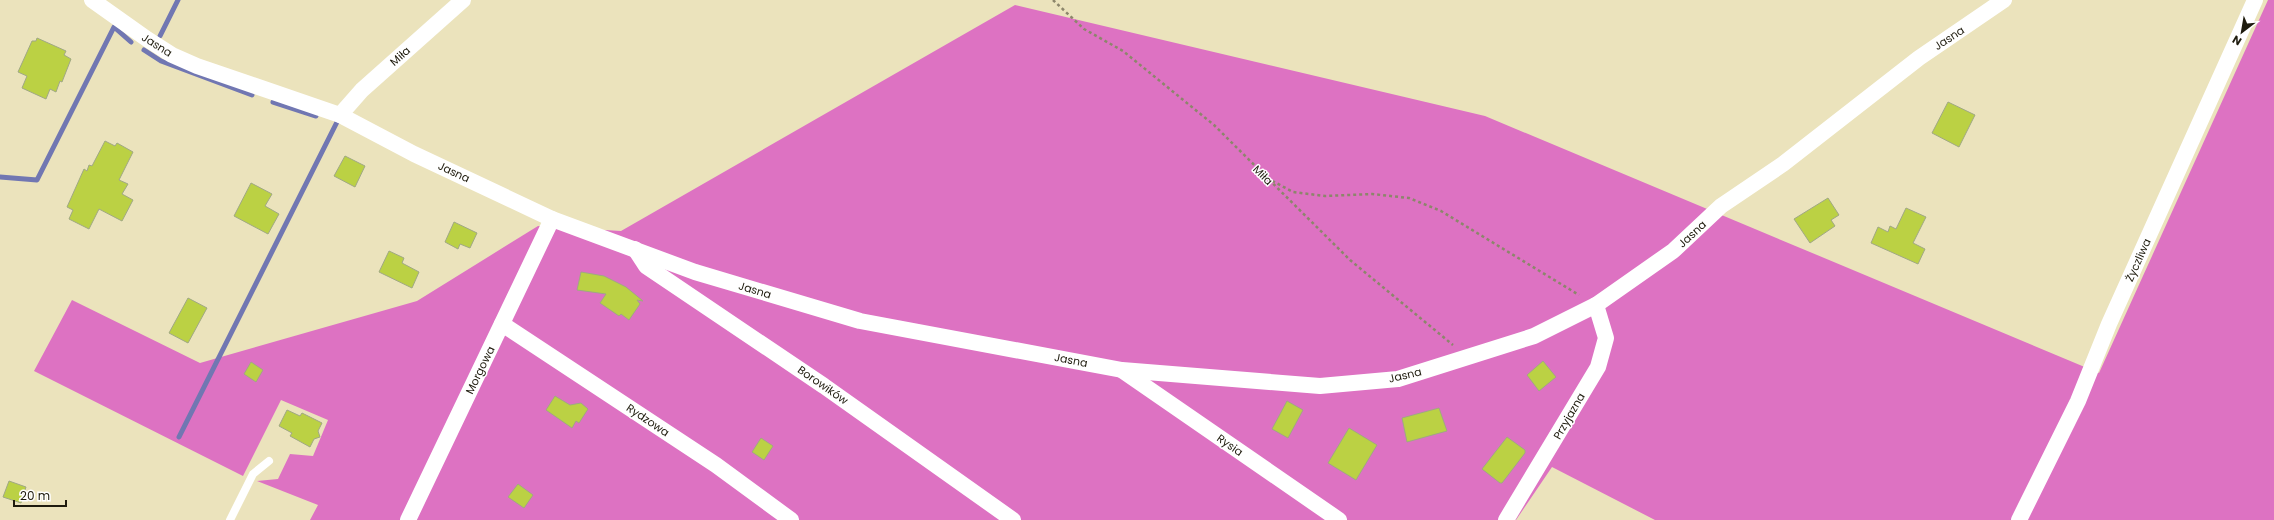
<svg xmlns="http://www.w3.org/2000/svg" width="2274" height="520" font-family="Poppins,sans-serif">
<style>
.forest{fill:#dd72c2}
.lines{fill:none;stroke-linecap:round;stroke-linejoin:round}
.stream{stroke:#7177b2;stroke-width:5}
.building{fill:#bbd144;stroke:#a0a884}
.path{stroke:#8c866b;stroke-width:2.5;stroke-dasharray:3 3;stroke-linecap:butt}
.lane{stroke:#fff;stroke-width:8}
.street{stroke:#fff;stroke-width:16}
.labels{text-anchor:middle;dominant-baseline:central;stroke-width:3;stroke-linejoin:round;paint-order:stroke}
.street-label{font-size:11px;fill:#1e1b0d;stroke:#fff}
</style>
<rect width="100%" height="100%" fill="#ebe3bc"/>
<polygon class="forest" points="2268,0 2274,0 2274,520 1655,520 1552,467 1516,520 310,520 318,505 257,481 278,479 290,454 313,456 328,420 281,400 243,476 34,371 72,300 200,363 417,301 538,226 621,231 1015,5 1485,116 2099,373"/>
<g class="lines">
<g class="stream">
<polyline points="160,36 178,0"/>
<polyline points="144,50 161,61 252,95"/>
<polyline points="273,102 316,116"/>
<polyline points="0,177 37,180 114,27 131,42"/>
<polyline points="179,437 337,122"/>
</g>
</g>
<g class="building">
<polygon points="37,38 66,51 64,55 71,59 62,82 60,81 56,92 50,89 46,99 22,88 27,76 18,72 32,41 36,41"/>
<polygon points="1948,102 1975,115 1959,147 1932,133"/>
<polygon points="105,141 115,146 117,143 133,152 119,180 128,184 122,194 133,200 122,221 99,209 89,229 69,219 73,210 67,207 84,169 87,171 89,165 92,166"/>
<polygon points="345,156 365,166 355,187 334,176"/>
<polygon points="251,183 272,194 265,206 279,214 268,234 234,216"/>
<polygon points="1828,198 1839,215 1831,220 1835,226 1810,243 1794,219"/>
<polygon points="1906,208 1926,217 1913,243 1925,249 1918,264 1871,243 1878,227 1888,232 1890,226 1896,229"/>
<polygon points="454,222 477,233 470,248 460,244 458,249 445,242"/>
<polygon points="389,251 404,258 402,263 419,272 412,288 379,272"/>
<polygon points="581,272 604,276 626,287 643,301 637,300 640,304 629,320 621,314 619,316 600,303 606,294 577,290"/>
<polygon points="188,298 207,308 188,343 169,333"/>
<polygon points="1543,361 1556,377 1539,391 1527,375"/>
<polygon points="251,362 263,370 256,382 244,374"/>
<polygon points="555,396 570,405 581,403 588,409 579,423 576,421 572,428 546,410"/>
<polygon points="1287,401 1303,410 1288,438 1272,429"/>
<polygon points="1439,408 1447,431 1407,442 1402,418"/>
<polygon points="287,410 300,416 302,413 322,423 318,431 320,437 314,439 310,447 290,436 292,433 279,426"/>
<polygon points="1349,428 1377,445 1356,480 1328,463"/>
<polygon points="1507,437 1525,450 1525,453 1502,483 1500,483 1482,469"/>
<polygon points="761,438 773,446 764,460 752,452"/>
<polygon points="9,481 26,487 21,503 3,497"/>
<polygon points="518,484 533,495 524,508 508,497"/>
</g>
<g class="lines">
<g class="path">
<polyline points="1053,0 1084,29 1123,51 1214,125 1350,260 1453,345"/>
<polyline points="1267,178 1293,192 1325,196 1372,194 1409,198 1441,211 1579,295"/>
</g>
<polyline class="lane" points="230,520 253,474 269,461"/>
<g class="street">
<polyline points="92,0 147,39 172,55 197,66 340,115 414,154 552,219 695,272 860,321 1122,370 1320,386 1398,379 1534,336 1596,305 1673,251 1721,206 1783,164 1919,58 2004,0"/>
<polyline points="340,115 362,90 463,0"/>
<polyline points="635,249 646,266 824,386 1013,520"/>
<polyline points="502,324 716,465 791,520"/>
<polyline points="1123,371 1339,520"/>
<polyline points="408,520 552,219"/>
<polyline points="1506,520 1598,367 1606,338 1596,305"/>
<polyline points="2019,520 2078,401 2109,324 2255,0"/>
</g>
</g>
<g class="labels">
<g class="street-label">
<text transform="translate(1949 38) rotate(-33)">Jasna</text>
<text transform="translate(157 45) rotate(32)">Jasna</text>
<text transform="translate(400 56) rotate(-42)">Miła</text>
<text transform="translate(454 172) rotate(25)">Jasna</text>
<text transform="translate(1263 175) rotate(45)">Miła</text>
<text transform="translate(1692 234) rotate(-43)">Jasna</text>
<text transform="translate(2138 260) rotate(-66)">Życzliwa</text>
<text transform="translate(755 290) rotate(17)">Jasna</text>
<text transform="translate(1071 360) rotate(11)">Jasna</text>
<text transform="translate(480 370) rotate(-64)">Morgowa</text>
<text transform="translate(1405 375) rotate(-13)">Jasna</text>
<text transform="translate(823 385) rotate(35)">Borowików</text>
<text transform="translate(1569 416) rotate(-60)">Przyjazna</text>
<text transform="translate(648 420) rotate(34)">Rydzowa</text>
<text transform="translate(1230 445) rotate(35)">Rysia</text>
</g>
</g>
<g transform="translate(2242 32) rotate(211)" stroke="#ffffff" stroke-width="3" paint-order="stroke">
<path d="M0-3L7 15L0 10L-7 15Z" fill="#1e1b0d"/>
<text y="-6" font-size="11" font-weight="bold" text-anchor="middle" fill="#1e1b0d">N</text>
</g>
<path d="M14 500v6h52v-6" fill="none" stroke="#1e1b0d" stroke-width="2"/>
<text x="20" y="500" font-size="12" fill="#1e1b0d" stroke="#ffffff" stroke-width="3" paint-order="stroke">20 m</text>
</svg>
